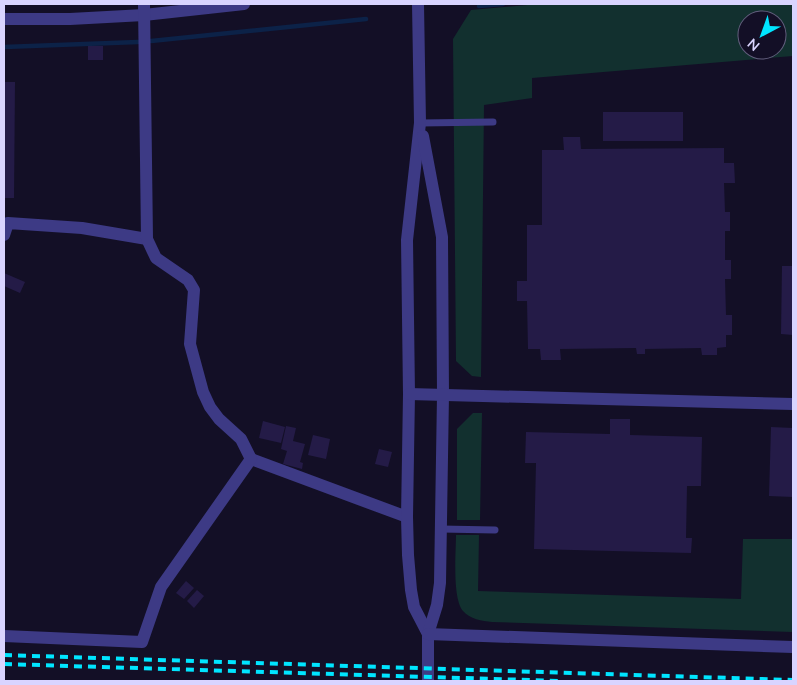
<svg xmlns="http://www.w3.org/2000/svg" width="797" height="685" font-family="Mulish,sans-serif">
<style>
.green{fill:#12302f;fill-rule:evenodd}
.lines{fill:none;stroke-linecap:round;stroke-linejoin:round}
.stream{stroke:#0c2248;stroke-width:4.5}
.building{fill:#241b47}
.service{stroke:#3d3a85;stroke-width:7}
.minor{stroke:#3d3a85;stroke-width:12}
.tertiary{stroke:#3d3a85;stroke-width:12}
.rail{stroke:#00e5ff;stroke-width:4;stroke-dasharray:8 6;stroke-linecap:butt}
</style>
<rect width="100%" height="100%" fill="#130f26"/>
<g class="green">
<path d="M539 4H793V56L532 78V98L484 105 481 377 472 376 456 361 453 39 471 10ZM747 20H777V50H747Z"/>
<polygon points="473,413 482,413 480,520 457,520 457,429"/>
<path d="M456 535H479L478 591 741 599 743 539H793V632L492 622C482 621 470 619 463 611 452 598 456 552 456 535Z"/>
</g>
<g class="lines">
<g class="stream">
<polyline points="479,6 503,4"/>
<polyline points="151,41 366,19"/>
<polyline points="4,47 138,42"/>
</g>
</g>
<g class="building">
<rect x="88" y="46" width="15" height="14"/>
<polygon points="4,82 15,82 14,198 4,198"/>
<rect x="603" y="112" width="80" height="29"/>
<polygon points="563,137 580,137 581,149 724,148 724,163 734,163 735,183 724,183 725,212 730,212 730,231 725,231 725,260 731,260 731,279 725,279 726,315 732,315 732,335 726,335 726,347 717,348 717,355 702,355 701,348 645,349 645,354 637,354 636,348 560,349 561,360 541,360 540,349 528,349 527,301 517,301 517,281 527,281 527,225 542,225 542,150 564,150"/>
<polygon points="782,266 793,266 793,335 781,334"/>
<polygon points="4,273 25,282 20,293 4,286"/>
<polygon points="610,419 630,419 630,435 702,437 701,486 687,486 686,538 692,538 691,553 534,549 536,463 525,463 526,432 610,434"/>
<polygon points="263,421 285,427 281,443 259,438"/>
<polygon points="286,426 296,428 293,441 305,444 300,462 303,463 302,469 283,464 287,451 281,449"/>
<polygon points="771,427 793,428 793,497 769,496"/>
<polygon points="313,435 330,439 326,459 308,455"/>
<polygon points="379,449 392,452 388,467 375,464"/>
<polygon points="186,581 194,588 184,599 176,593"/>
<polygon points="197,590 204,596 194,608 187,601"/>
</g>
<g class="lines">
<g class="service">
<polyline points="420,123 493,122"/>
<polyline points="441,529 495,530"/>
</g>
<g class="minor">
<polyline points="4,19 70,19 144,15 244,4"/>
<polyline points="4,235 8,223 82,228 147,239"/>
<polyline points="251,459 407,517"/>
<polyline points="4,636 142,642 161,587 251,459 241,439 219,419 210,407 203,392 190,344 194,290 188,280 156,258 147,239 144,4"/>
<polyline points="428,681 428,634"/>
</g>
<g class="tertiary">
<polyline points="418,4 420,123 407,240 409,394 407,517 408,555 411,590 414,607 428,634"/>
<polyline points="423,136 442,237 443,395 440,583 437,605 428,634"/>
<polyline points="409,394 793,404"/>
<polyline points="428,634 793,647"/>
</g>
<g class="rail">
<polyline points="4,655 793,680"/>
<polyline points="4,664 561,681"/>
</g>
</g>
<rect width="797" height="685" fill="none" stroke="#d9d4ff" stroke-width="10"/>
<g transform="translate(762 35) rotate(221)"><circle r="24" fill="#130f26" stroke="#625e7d"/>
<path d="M0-4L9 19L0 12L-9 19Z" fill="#00e5ff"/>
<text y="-8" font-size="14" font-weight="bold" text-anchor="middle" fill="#d9d4ff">N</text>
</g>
</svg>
